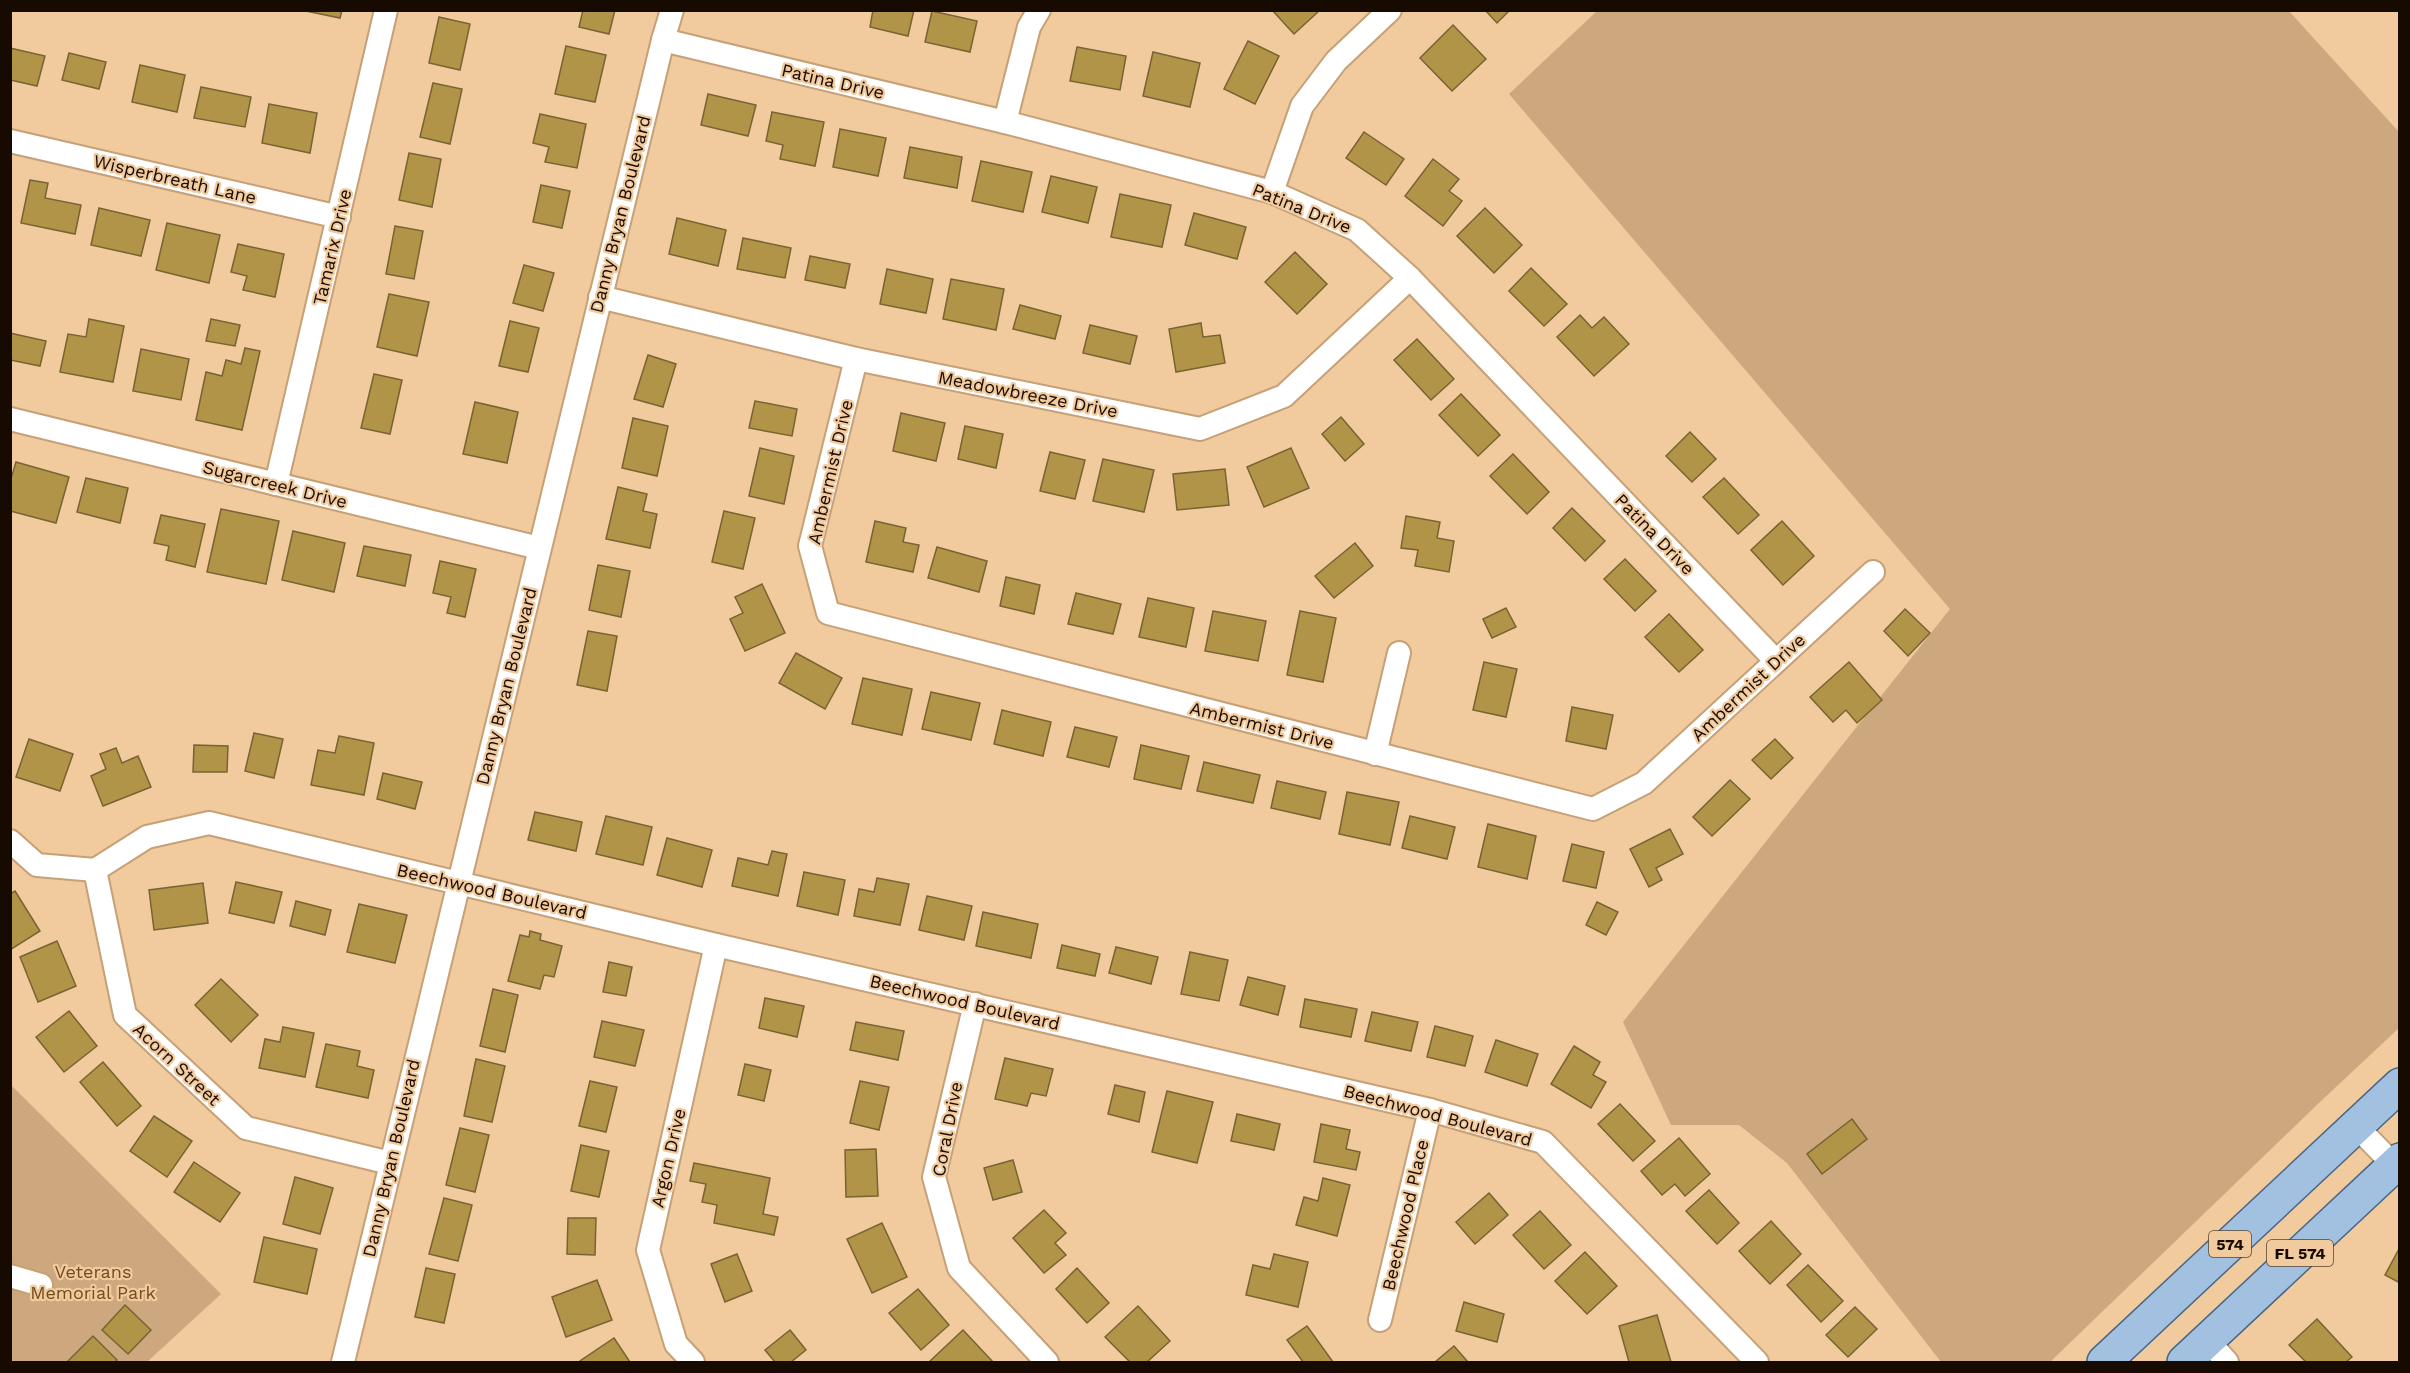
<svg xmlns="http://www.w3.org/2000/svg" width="2410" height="1373" font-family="'Work Sans',sans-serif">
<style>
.green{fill:#cda77d}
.building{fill:#b19447;stroke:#776432;stroke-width:1.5}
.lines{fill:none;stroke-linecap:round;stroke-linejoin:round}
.street-casing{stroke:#c6a076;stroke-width:26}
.primary-casing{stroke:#496685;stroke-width:36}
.street{stroke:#fff;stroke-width:22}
.primary{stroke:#a2c1e0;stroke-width:33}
.labels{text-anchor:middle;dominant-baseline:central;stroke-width:4.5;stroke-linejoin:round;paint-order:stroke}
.shield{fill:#f1ca9e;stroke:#58442f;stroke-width:1.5}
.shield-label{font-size:16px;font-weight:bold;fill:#170a00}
.street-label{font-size:18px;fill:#170a00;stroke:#f1ca9e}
.park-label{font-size:18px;fill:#714c1e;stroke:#f1ca9e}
</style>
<rect width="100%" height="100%" fill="#f1ca9e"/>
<g class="green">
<polygon points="2288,10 2399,132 2399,1028 2321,1101 2050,1362 1941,1362 1787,1163 1739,1125 1671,1125 1623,1022 1950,609 1509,94 1597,11"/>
<polygon points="10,1084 221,1294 147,1362 11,1362"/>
</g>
<g class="building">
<polygon points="301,10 342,10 340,18"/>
<polygon points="583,10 615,10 609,34 579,27"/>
<polygon points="873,10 914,10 908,36 870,27"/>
<polygon points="1272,10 1320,10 1294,34"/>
<polygon points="1485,10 1510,10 1497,23"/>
<polygon points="932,11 977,21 970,52 925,42"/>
<polygon points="439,17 470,24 460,70 429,63"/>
<polygon points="1453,25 1486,59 1452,91 1420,58"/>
<polygon points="1248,41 1279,56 1255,104 1224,89"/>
<polygon points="566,46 606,55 595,102 555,94"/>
<polygon points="1077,47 1126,56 1120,90 1070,81"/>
<polygon points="10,48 45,56 37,86 10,80"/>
<polygon points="1153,52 1200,63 1190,107 1143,96"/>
<polygon points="69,53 106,62 99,89 62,80"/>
<polygon points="140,65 185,75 177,112 132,102"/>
<polygon points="433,83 462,89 450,144 420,137"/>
<polygon points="201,87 251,97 245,127 194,118"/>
<polygon points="708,94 756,105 748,136 701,125"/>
<polygon points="269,104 317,113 310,153 262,143"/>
<polygon points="772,112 824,122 815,166 780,159 783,145 766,141"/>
<polygon points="540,114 586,124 577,168 545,162 549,147 533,143"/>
<polygon points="840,129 886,138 878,176 833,167"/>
<polygon points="1364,132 1404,159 1386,185 1346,158"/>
<polygon points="910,147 962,157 957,188 904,178"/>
<polygon points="409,153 441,159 432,207 399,200"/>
<polygon points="1433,159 1459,179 1449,191 1462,201 1443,226 1405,196"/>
<polygon points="981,161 1032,172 1023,212 972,201"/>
<polygon points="1051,176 1097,187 1088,223 1042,212"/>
<polygon points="30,180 48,183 45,198 81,205 75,234 21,223"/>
<polygon points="541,185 570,191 562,228 533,222"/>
<polygon points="1120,194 1171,205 1162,247 1111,237"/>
<polygon points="99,208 150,220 141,256 91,245"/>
<polygon points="1485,208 1522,245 1494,273 1457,236"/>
<polygon points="1194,213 1246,227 1237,259 1185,245"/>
<polygon points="677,218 726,230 718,266 669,254"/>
<polygon points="167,223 220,235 209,283 156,270"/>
<polygon points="395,226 423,231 414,279 386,274"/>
<polygon points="743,238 791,248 785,278 737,269"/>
<polygon points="238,244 284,254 275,297 243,290 247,276 231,272"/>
<polygon points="1295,252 1327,284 1297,314 1265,282"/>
<polygon points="810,256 850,264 845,288 805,280"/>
<polygon points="524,265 554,273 543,311 513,303"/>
<polygon points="1531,268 1567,304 1544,326 1509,291"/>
<polygon points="887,269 933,279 926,313 880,304"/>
<polygon points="951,279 1004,289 996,330 943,319"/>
<polygon points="389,294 429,302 417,356 377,347"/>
<polygon points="1020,305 1061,316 1055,339 1013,329"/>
<polygon points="1580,315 1592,328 1604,317 1629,344 1594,376 1557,337"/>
<polygon points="89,319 124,326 113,382 60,372 68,334 86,337"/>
<polygon points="211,319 240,325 235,346 206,341"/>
<polygon points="510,321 539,328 528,372 499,366"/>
<polygon points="1201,323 1203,337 1220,335 1225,363 1176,372 1169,329"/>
<polygon points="1090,325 1137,336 1130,364 1083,353"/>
<polygon points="10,333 46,341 40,366 10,360"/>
<polygon points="1417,339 1454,379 1431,400 1394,360"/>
<polygon points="245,348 260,351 242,430 196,420 206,372 222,376 226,360 241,364"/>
<polygon points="141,349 189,359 181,400 133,391"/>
<polygon points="648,355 676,364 663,407 634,399"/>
<polygon points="374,374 402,380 390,434 361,428"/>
<polygon points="1461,394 1500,435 1478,456 1439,415"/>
<polygon points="755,401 797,409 792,436 749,428"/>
<polygon points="475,402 518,412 507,463 463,454"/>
<polygon points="901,413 945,423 936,461 893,451"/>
<polygon points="1341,417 1364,444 1345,461 1322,434"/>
<polygon points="633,418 668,426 657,476 622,468"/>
<polygon points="965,426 1003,434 996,468 958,459"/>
<polygon points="1690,432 1716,459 1692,482 1666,456"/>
<polygon points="760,448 794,456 784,504 749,496"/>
<polygon points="1291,448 1309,488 1264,507 1247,467"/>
<polygon points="1050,452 1085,460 1075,499 1040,491"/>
<polygon points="1513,454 1549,492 1527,514 1490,476"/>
<polygon points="1103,459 1154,470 1144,512 1093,501"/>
<polygon points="16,462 69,477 56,523 10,511 10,482"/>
<polygon points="1225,469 1229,505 1177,510 1173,474"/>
<polygon points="86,478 128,488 120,523 77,512"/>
<polygon points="1724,478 1759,515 1738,534 1703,497"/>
<polygon points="618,487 647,494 643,511 657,514 650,548 606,539"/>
<polygon points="1572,508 1605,541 1585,561 1553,528"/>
<polygon points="221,509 279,521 266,584 207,572"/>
<polygon points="724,511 755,518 743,569 712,562"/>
<polygon points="161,515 205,524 195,567 166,560 169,546 154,543"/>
<polygon points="1406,516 1440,522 1437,538 1454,541 1449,572 1415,566 1418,550 1401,548"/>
<polygon points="875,521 906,528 903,542 919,545 913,572 866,562"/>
<polygon points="1782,521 1814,556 1783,585 1751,550"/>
<polygon points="293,531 345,543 334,592 282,580"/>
<polygon points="1355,543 1373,566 1334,598 1315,576"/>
<polygon points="364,546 411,555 405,586 357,576"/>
<polygon points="937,547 987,561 979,592 928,578"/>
<polygon points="1625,559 1656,591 1635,611 1604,579"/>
<polygon points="440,561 476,569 465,617 447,613 451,597 433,593"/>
<polygon points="598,565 630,571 621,617 589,610"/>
<polygon points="1006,577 1040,585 1034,614 1000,606"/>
<polygon points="762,584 785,633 745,651 730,619 743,613 735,597"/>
<polygon points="1076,593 1121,604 1113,634 1068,624"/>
<polygon points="1148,598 1194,608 1186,647 1139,637"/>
<polygon points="1506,608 1516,627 1492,638 1483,619"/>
<polygon points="1905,609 1930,633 1908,656 1884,631"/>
<polygon points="1213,611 1266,621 1258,661 1205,651"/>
<polygon points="1300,611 1336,618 1323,682 1287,675"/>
<polygon points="1669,614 1703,650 1679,672 1645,637"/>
<polygon points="588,631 617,636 607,691 577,685"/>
<polygon points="796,653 842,678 825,709 779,683"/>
<polygon points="1484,662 1517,669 1506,717 1473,710"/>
<polygon points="1849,662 1882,700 1857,723 1846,710 1833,722 1810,697"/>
<polygon points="863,678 912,689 902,735 852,724"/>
<polygon points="931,692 980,703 971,740 922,729"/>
<polygon points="1572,707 1613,715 1606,749 1566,741"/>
<polygon points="1002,710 1051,722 1043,756 994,744"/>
<polygon points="1075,727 1117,737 1109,767 1067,757"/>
<polygon points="254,733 283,739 274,778 245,771"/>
<polygon points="339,736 374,743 364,795 311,785 318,750 335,753"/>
<polygon points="29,739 73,754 60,791 16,777"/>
<polygon points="1775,739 1793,758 1771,779 1752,760"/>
<polygon points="194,745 228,746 227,772 193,772"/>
<polygon points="1141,745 1189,756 1181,789 1134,779"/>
<polygon points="116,748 122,763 138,756 151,787 103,806 91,776 106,769 100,754"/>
<polygon points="1204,762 1260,775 1253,803 1197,791"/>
<polygon points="383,773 422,782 415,809 377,799"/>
<polygon points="1730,780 1750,799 1712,836 1693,817"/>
<polygon points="1277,781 1326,792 1320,819 1271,808"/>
<polygon points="1347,792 1399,802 1390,845 1339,834"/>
<polygon points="535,812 582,822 576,851 528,840"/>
<polygon points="606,816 652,827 643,865 596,854"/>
<polygon points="1410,816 1455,827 1447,859 1402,848"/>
<polygon points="1488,824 1536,836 1527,879 1478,867"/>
<polygon points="1670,829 1683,854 1656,868 1662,880 1649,887 1630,849"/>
<polygon points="667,838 712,850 702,887 657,875"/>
<polygon points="1572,844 1604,852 1596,888 1563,881"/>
<polygon points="772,851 787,854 778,896 732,886 738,858 768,865"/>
<polygon points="804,872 845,880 838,915 797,906"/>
<polygon points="877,878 909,884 900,925 854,916 859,889 874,892"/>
<polygon points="236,882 282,892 274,923 229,913"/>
<polygon points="203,883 208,923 154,930 149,890"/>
<polygon points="15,891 40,931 10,950 10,894"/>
<polygon points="927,896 972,906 964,940 919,930"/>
<polygon points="296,901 331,910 325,935 290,926"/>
<polygon points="1597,902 1618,912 1606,935 1586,925"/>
<polygon points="359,904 407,915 395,963 347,952"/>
<polygon points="983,912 1038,924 1031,958 976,946"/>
<polygon points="530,931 541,934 540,940 562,946 554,977 544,975 540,989 508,981 520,935 529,937"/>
<polygon points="57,941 76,986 38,1002 20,957"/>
<polygon points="1062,945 1100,954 1095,976 1057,968"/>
<polygon points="1116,947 1158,957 1151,984 1109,973"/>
<polygon points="1190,952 1228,960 1219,1001 1181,994"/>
<polygon points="609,962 632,967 626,996 603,992"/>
<polygon points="1248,977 1285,986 1278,1015 1240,1005"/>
<polygon points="221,979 258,1015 231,1042 195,1005"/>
<polygon points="493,989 518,995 505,1052 480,1046"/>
<polygon points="765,998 804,1006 797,1037 759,1028"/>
<polygon points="1305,999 1357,1009 1351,1037 1300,1027"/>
<polygon points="69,1011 97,1046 64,1072 36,1037"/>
<polygon points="1372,1012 1418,1022 1411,1051 1365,1041"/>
<polygon points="602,1021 644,1030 635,1066 594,1057"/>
<polygon points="856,1022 904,1031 898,1060 850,1050"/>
<polygon points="1435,1026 1473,1036 1465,1066 1427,1057"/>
<polygon points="283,1027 314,1033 305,1077 259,1068 265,1039 280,1042"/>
<polygon points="1496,1040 1538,1054 1527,1086 1485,1072"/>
<polygon points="326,1044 360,1051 357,1066 374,1070 368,1098 316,1087"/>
<polygon points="1574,1046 1600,1062 1593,1075 1606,1082 1591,1108 1551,1084"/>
<polygon points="1005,1058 1053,1069 1046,1096 1031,1093 1027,1106 995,1099"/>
<polygon points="476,1059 505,1066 492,1122 464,1116"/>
<polygon points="103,1062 141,1106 117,1126 80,1082"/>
<polygon points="745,1064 771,1070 764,1101 738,1095"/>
<polygon points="590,1081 617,1087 606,1132 579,1126"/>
<polygon points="860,1081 889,1087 879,1130 850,1123"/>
<polygon points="1115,1085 1145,1092 1139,1122 1108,1114"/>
<polygon points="1167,1091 1213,1102 1197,1163 1152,1152"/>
<polygon points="1620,1104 1655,1141 1633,1161 1598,1124"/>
<polygon points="1237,1114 1280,1124 1274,1150 1231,1141"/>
<polygon points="154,1116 192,1141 167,1177 130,1151"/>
<polygon points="1852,1119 1867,1139 1822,1174 1807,1154"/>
<polygon points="1321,1124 1350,1130 1346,1149 1360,1152 1356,1170 1314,1162"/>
<polygon points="460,1128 489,1135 475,1192 446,1185"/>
<polygon points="1679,1138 1710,1174 1685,1196 1675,1184 1662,1195 1641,1171"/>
<polygon points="581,1145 609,1151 599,1197 571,1191"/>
<polygon points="876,1149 878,1196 846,1197 845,1150"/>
<polygon points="1013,1160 1022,1192 993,1200 984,1168"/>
<polygon points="194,1162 240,1193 220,1222 174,1192"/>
<polygon points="694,1163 770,1178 763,1214 778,1217 774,1235 714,1223 717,1205 702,1202 706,1184 690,1181"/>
<polygon points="295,1177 333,1188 320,1234 283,1224"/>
<polygon points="1323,1178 1350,1185 1337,1236 1296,1225 1304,1197 1318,1201"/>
<polygon points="1709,1190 1739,1223 1717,1244 1686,1211"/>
<polygon points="1489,1193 1508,1215 1475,1244 1456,1222"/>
<polygon points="444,1198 472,1205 458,1261 429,1254"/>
<polygon points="1044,1210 1066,1233 1055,1243 1066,1255 1044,1273 1013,1238"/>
<polygon points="1540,1211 1571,1245 1544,1269 1513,1235"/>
<polygon points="568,1218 596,1218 595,1255 567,1254"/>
<polygon points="1771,1221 1801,1254 1770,1284 1739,1251"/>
<polygon points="882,1223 907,1277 872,1293 847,1239"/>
<polygon points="264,1237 317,1249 307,1294 254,1282"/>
<polygon points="2400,1247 2400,1283 2385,1275"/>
<polygon points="1585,1252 1617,1286 1587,1314 1555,1281"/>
<polygon points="737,1254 752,1291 725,1302 711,1264"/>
<polygon points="1274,1254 1308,1262 1298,1307 1246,1295 1253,1265 1270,1269"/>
<polygon points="1808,1265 1843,1301 1821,1322 1787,1285"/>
<polygon points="426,1268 455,1274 444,1323 415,1317"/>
<polygon points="1077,1268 1109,1303 1087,1323 1056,1289"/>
<polygon points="597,1280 612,1320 566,1337 552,1297"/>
<polygon points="918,1289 949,1325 921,1350 889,1313"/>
<polygon points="1464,1302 1504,1314 1497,1342 1456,1331"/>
<polygon points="125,1305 151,1330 128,1354 102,1330"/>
<polygon points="1138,1306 1170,1341 1147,1362 1130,1362 1105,1337"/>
<polygon points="1855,1307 1877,1329 1848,1357 1826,1335"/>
<polygon points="1657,1315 1671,1362 1629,1362 1619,1326"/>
<polygon points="2317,1319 2352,1357 2346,1362 2306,1362 2289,1345"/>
<polygon points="1307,1326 1333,1362 1303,1362 1287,1340"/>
<polygon points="790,1330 806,1350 791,1362 775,1362 765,1350"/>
<polygon points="963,1330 993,1362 929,1362"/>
<polygon points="93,1336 117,1360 115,1362 70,1362 68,1361"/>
<polygon points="614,1338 630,1362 580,1362 580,1361"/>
<polygon points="1454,1346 1468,1362 1435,1362"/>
</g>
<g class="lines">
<defs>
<g id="street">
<polyline points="663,40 1005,122 1272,192 1357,230 1410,278 1776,661"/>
<polyline points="1005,122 1029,27 1039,10"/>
<polyline points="10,141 339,217"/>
<polyline points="1272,192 1302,106 1336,61 1390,10"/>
<polyline points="600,297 856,359 1200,429 1284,396 1410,278"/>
<polyline points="856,359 810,546 828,613 1593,809 1644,783 1873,572"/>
<polyline points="10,419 539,548"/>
<polyline points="276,484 386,10"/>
<polyline points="1375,754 1399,653"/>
<polyline points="10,841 37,865 95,870"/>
<polyline points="95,870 147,837 209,823 716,945 1430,1110 1543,1142 1757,1362"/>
<polyline points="95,870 125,1015 246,1128 390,1163"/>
<polyline points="975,1004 934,1177 959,1268 1047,1362"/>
<polyline points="2356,1126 2400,1171"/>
<polyline points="10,1276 41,1285"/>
<polyline points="1380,1320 1430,1110"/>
<polyline points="2207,1340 2227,1362"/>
<polyline points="343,1362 663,40 672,10"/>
<polyline points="693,1362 676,1344 648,1250 716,945"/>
</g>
<g id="primary">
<polyline points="2104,1362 2400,1085"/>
<polyline points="2184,1362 2400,1160"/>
</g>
</defs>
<use href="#street" class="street-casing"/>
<use href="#primary" class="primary-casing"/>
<use href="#street" class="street"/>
<use href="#primary" class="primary"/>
</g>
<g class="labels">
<g class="shield">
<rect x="2209" y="1231" width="42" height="26" rx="4.5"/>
<rect x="2267" y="1240" width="66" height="26" rx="4.5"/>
</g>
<g class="shield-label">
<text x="2230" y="1244">574</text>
<text x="2300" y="1253">FL 574</text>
</g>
<g class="street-label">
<text transform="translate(833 81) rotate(13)">Patina Drive</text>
<text transform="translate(175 179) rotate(13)">Wisperbreath Lane</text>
<text transform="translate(1302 208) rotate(22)">Patina Drive</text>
<text transform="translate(620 214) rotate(-76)">Danny Bryan Boulevard</text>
<text transform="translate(332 247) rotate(-77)">Tamarix Drive</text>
<text transform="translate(1028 394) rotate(11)">Meadowbreeze Drive</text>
<text transform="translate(830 472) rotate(-77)">Ambermist Drive</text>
<text transform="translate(275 484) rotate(14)">Sugarcreek Drive</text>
<text transform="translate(1655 534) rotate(46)">Patina Drive</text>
<text transform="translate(506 686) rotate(-76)">Danny Bryan Boulevard</text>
<text transform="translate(1748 687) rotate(-43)">Ambermist Drive</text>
<text transform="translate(1262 725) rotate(14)">Ambermist Drive</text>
<text transform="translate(492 891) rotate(13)">Beechwood Boulevard</text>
<text transform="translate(965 1002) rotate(13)">Beechwood Boulevard</text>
<text transform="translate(177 1064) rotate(43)">Acorn Street</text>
<text transform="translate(1438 1115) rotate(15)">Beechwood Boulevard</text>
<text transform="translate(947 1129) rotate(-79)">Coral Drive</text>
<text transform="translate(391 1158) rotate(-77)">Danny Bryan Boulevard</text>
<text transform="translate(668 1158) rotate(-77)">Argon Drive</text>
<text transform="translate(1405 1215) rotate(-77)">Beechwood Place</text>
</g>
<g class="park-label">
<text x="93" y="1271">Veterans<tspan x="93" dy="21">Memorial Park</tspan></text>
</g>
</g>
<rect width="2410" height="1373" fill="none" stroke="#170a00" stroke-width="24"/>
</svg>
